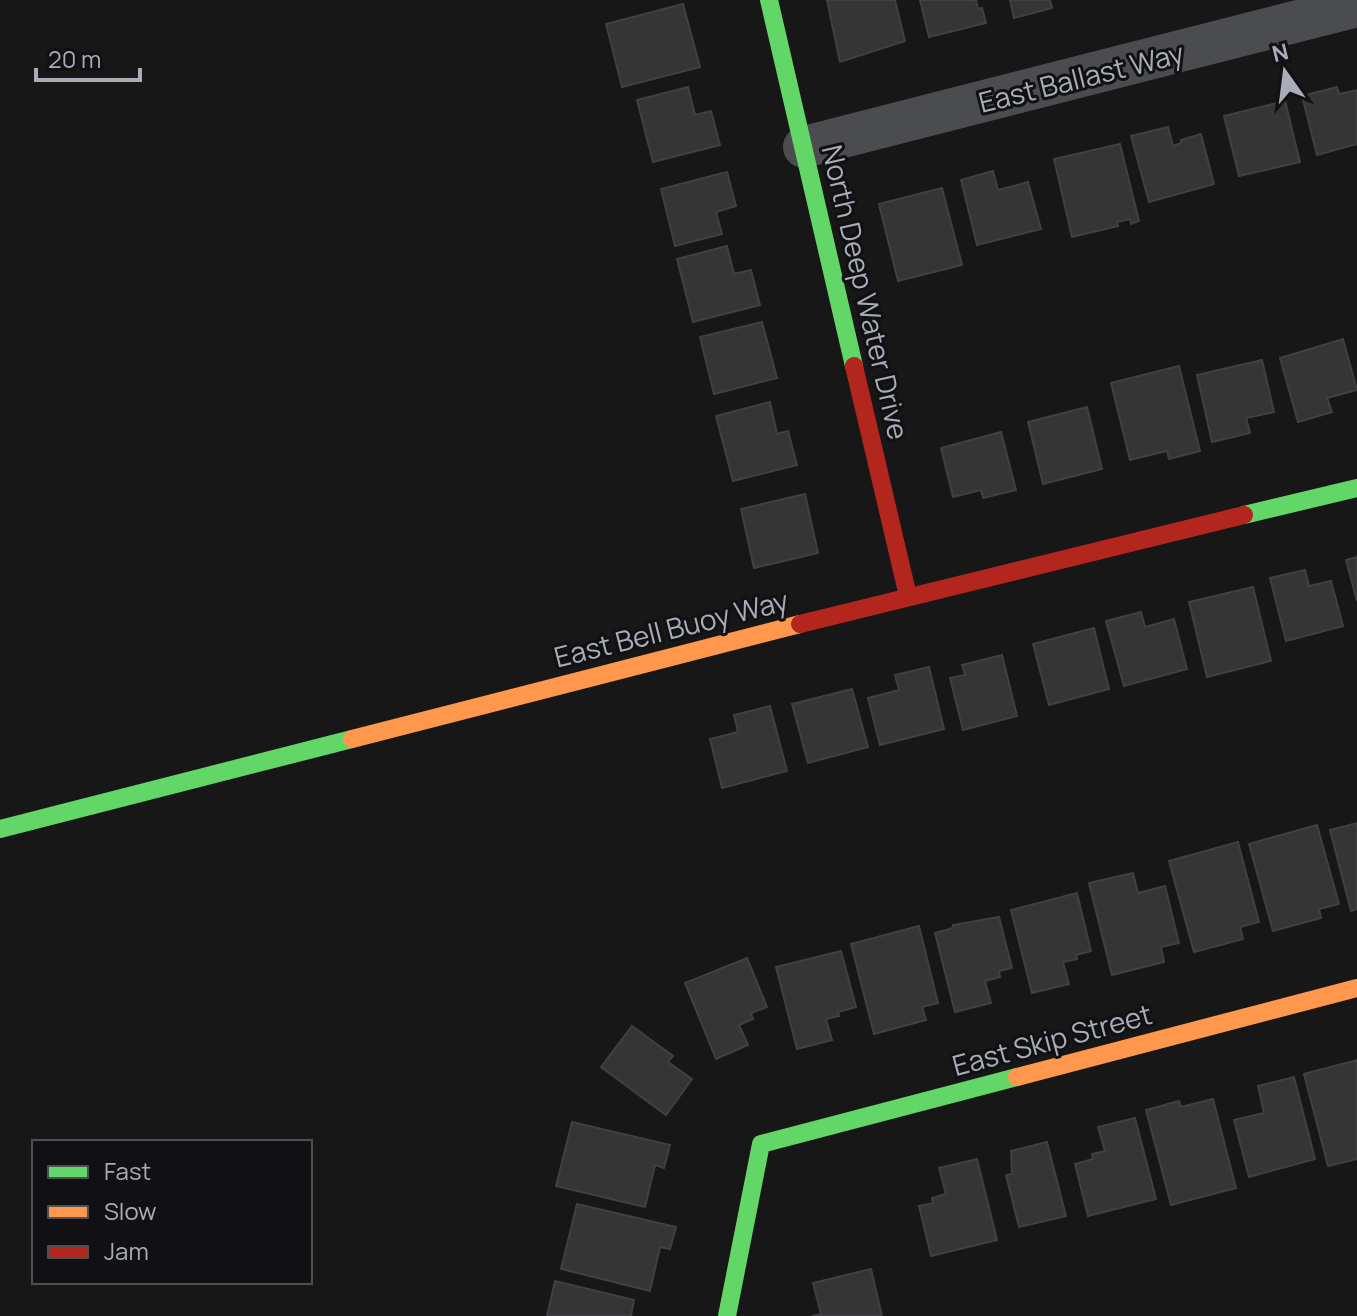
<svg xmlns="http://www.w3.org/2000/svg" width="1357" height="1316" font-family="Manrope,sans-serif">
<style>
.building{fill:#353536;stroke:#3f4043;stroke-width:2}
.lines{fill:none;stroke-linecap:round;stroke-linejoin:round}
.street{stroke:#4b4c50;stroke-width:42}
.fast{stroke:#63d668;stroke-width:18}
.slow{stroke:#ff974d;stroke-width:18}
.jam{stroke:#b3261e;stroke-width:18}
.labels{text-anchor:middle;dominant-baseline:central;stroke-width:6;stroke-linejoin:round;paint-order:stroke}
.street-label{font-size:28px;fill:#a8adb8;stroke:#111113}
</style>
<rect width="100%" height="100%" fill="#171717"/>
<g class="building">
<polygon points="827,0 895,0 905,41 840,62"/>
<polygon points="920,0 976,0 978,9 982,8 986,23 929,37"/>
<polygon points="1010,0 1050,0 1052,8 1014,18"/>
<polygon points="683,4 700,67 622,87 606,24"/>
<polygon points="688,87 695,115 711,111 720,145 653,162 637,100"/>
<polygon points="1337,87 1339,94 1357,90 1357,144 1317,155 1302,96"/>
<polygon points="1285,101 1300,162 1239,176 1224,116"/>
<polygon points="1168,127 1173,146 1181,143 1181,140 1201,134 1214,184 1149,202 1131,136"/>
<polygon points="1120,144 1139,221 1131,224 1130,219 1117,222 1118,226 1072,237 1054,159"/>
<polygon points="993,171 998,190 1028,182 1041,229 977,245 961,180"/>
<polygon points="727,172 736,206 716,212 722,234 675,246 661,189"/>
<polygon points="942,188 962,265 898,281 879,204"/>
<polygon points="727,246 734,274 751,270 760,305 693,322 677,259"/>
<polygon points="762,322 777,378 714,394 700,337"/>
<polygon points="1343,339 1357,390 1327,398 1332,412 1298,422 1280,358"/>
<polygon points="1262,360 1274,412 1246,418 1250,433 1212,442 1197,375"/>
<polygon points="1179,366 1200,451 1169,459 1167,451 1130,460 1111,383"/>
<polygon points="770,402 777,434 788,431 797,465 733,481 716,416"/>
<polygon points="1087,407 1102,469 1043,484 1028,422"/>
<polygon points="1001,432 1016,490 983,498 981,490 953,497 941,448"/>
<polygon points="805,494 818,553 754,568 741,509"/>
<polygon points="1357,557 1357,601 1346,560"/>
<polygon points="1305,570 1309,586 1331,581 1343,626 1286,641 1270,578"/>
<polygon points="1253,587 1271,661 1207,677 1189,602"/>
<polygon points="1141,612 1145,627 1174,619 1187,669 1124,686 1106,621"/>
<polygon points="1094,628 1109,689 1049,705 1033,644"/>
<polygon points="1002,655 1017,716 963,730 950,678 965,675 962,665"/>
<polygon points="929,667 944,729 880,745 868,698 899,690 895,675"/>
<polygon points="852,689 868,747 808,763 792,704"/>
<polygon points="770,706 787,771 722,788 710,739 738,732 734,715"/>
<polygon points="1357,823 1357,909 1351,911 1330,830"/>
<polygon points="1317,825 1339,904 1319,909 1321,918 1273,931 1249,844"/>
<polygon points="1238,842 1259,922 1240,927 1243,939 1194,952 1169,861"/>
<polygon points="1133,873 1138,893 1165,886 1179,943 1161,947 1164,962 1112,975 1089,883"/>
<polygon points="1077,893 1091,951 1076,955 1077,959 1063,962 1069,984 1032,993 1011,910"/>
<polygon points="999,917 1012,968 999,971 1000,977 985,981 991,1003 955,1012 935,933 953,928 953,925"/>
<polygon points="919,926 938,1003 922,1007 926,1020 874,1034 851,944"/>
<polygon points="841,951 856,1007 838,1012 839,1016 826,1019 832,1040 797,1049 776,967"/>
<polygon points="747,958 767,1007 751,1013 753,1019 739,1025 748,1045 716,1059 685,983"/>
<polygon points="632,1026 673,1056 668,1062 692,1079 666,1115 601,1067"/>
<polygon points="1357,1060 1357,1159 1328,1166 1304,1074"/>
<polygon points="1294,1077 1315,1159 1249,1177 1234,1120 1264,1113 1258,1086"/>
<polygon points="1213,1099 1236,1188 1171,1205 1146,1110 1179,1101 1181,1107"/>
<polygon points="1135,1118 1156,1199 1088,1216 1075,1164 1093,1159 1092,1154 1105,1151 1098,1127"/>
<polygon points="572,1122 670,1145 664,1168 655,1165 645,1207 556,1186"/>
<polygon points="1047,1142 1066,1216 1019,1227 1006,1175 1012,1174 1011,1151"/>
<polygon points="977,1159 997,1240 931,1256 919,1206 933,1203 932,1198 946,1194 939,1168"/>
<polygon points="577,1204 676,1227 670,1249 660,1247 650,1291 561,1269"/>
<polygon points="871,1269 882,1316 812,1316 821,1314 813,1283"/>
<polygon points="555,1281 634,1300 631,1316 547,1316"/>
</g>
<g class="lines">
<polyline class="street" points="804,147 1357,6"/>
<g class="fast">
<polyline points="769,0 854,366"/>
<polyline points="1244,515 1357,488"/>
<polyline points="0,829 352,739"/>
<polyline points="727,1316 761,1144 1017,1077"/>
</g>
<g class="slow">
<polyline points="352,739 800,624"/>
<polyline points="1017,1077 1357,988"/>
</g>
<g class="jam">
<polyline points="854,366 908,596"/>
<polyline points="800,624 1244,515"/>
</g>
</g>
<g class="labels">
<g class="street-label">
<text transform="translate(1081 77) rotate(-14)">East Ballast Way</text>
<text transform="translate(866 292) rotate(77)">North Deep Water Drive</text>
<text transform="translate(671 628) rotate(-14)">East Bell Buoy Way</text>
<text transform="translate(1052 1039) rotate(-15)">East Skip Street</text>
</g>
</g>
<rect x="32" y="1140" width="280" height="144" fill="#111113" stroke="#4d4f55" stroke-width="2"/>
<rect x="48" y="1166" width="40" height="12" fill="#63d668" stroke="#4d4f55" stroke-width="2"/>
<text x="104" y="1180" font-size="24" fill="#a8adb8">Fast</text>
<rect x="48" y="1206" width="40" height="12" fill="#ff974d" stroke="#4d4f55" stroke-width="2"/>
<text x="104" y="1220" font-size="24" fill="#a8adb8">Slow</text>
<rect x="48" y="1246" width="40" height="12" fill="#b3261e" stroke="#4d4f55" stroke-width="2"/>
<text x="104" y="1260" font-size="24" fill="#a8adb8">Jam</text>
<g transform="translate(1285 72) rotate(346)" stroke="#111113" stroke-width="6" paint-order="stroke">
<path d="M0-6L14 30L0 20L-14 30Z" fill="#a8adb8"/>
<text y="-12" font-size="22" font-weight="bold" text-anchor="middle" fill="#a8adb8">N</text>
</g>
<path d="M36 68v12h104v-12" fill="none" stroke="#a8adb8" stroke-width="4"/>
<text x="48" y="68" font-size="24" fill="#a8adb8" stroke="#111113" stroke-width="6" paint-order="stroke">20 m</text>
</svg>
